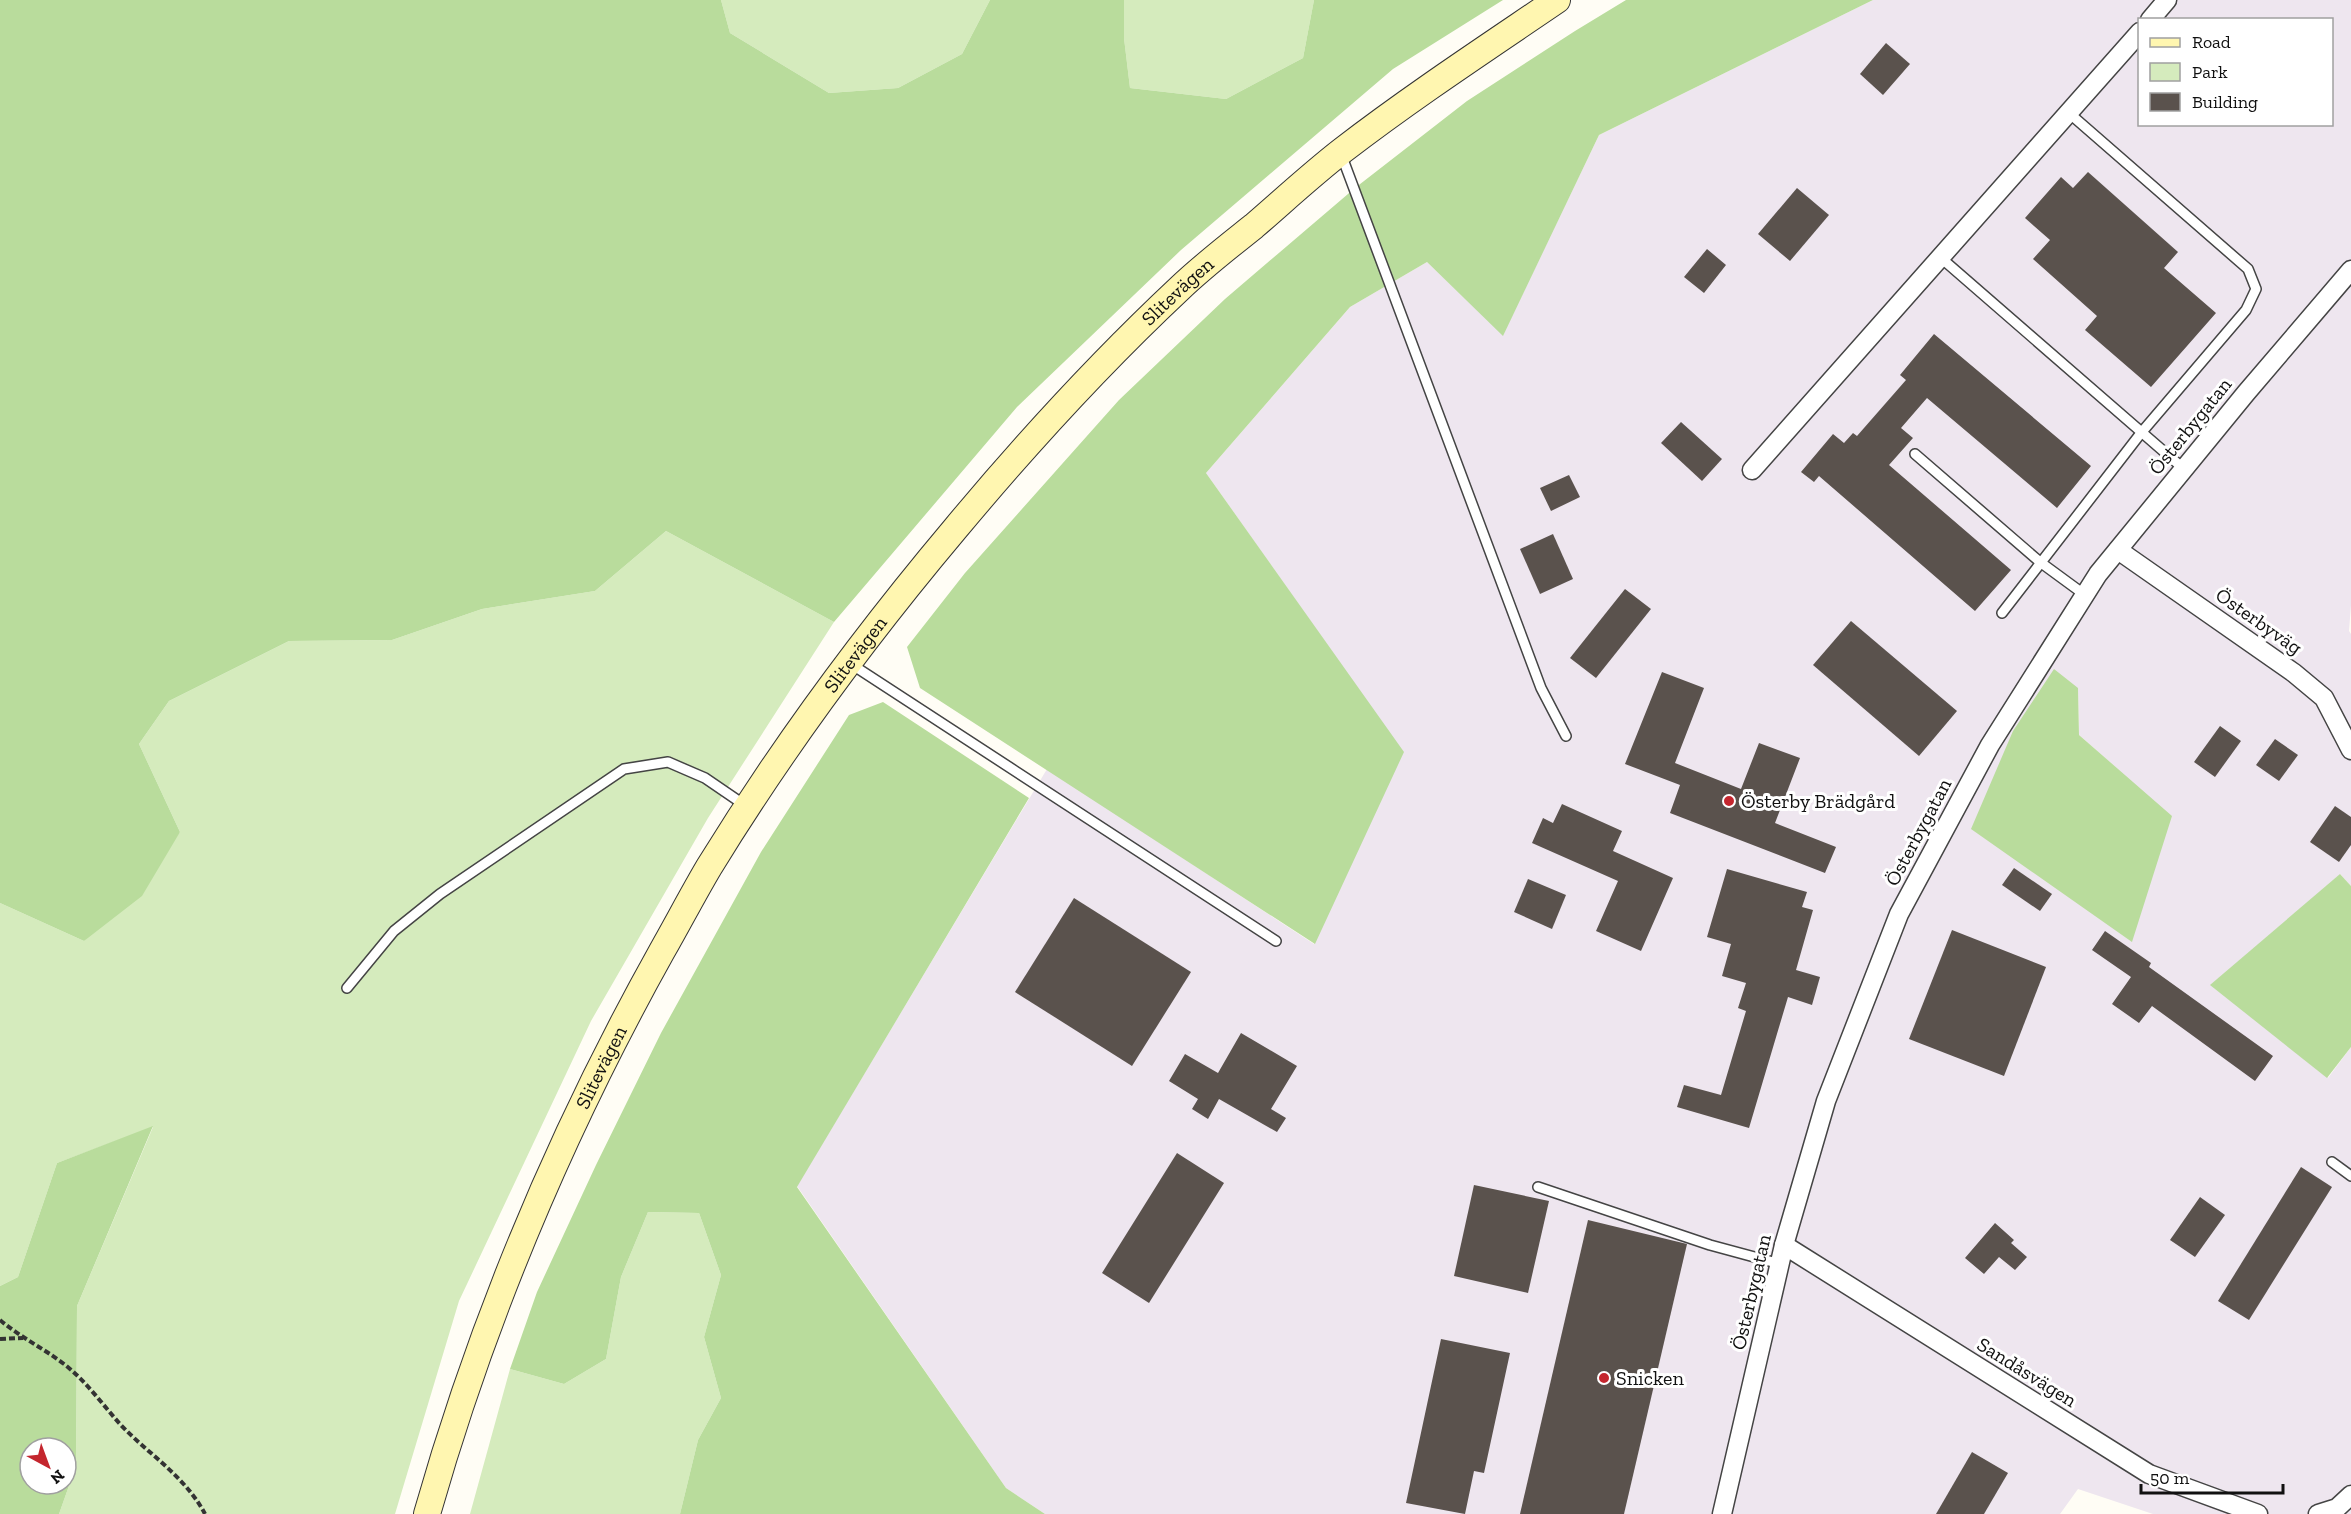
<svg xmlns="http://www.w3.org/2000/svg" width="2351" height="1514" font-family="'Zilla Slab',serif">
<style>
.industrial{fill:#eee6ef;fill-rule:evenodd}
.green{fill:#d5ebbd}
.forest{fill:#b9dc9c;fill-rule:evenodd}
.building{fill:#5a524d}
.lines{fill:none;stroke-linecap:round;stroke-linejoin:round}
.service-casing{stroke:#444;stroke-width:12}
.minor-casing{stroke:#444;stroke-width:21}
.secondary-casing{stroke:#333;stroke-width:28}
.path{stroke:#333;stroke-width:4;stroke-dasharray:6 3;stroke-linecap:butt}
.service{stroke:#fff;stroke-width:9}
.minor{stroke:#fff;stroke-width:18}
.secondary{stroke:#fff6b0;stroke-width:26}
.poi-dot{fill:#c4262e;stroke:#fff;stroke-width:2}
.labels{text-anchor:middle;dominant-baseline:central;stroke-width:6;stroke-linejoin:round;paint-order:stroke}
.street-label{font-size:20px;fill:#111;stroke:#fff}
.poi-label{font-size:20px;fill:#111;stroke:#fff;text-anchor:start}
</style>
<rect width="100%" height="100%" fill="#fffdf5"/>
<path class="industrial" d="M1873 0H2351V605L2349 631 2351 634V886L2340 874 2328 1078 2351 1047V1514H2153L2078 1489 2060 1514H1045L1006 1488 797 1186 1047 769 1314 944 1403 752 1206 473 1350 307 1427 262 1503 335 1599 135ZM2140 20H2332V124H2140ZM2078 688 2079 735 2121 772 2013 731Z"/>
<g class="green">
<polygon points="721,0 990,0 962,54 898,88 829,93 730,33"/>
<polygon points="1124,0 1314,0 1303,58 1226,99 1130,88 1124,38"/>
<polygon points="666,531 834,622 708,818 591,1021 459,1301 395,1514 59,1514 76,1466 77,1306 153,1127 57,1163 18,1277 0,1286 0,903 84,941 180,832 139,744 169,701 289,641 392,640 482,609 595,591"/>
<polygon points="648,1212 699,1213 721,1275 704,1337 721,1398 698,1440 680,1514 470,1514 510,1369 564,1384 606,1359 621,1277"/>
</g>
<g class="forest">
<polygon points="0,0 721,0 730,33 829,93 898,88 962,54 990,0 1124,0 1124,38 1130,88 1226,99 1303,58 1314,0 1503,0 1393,69 1181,250 1017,407 834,622 666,531 595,591 482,609 392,640 289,641 169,701 139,744 180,832 142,896 84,941 0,903"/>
<polygon points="1626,0 1873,0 1599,135 1503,336 1427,262 1350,307 1206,473 1404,752 1315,944 920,688 907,647 965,573 1119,400 1225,299 1355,188 1467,101 1575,31"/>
<polygon points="2054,669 2078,688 2079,735 2172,816 2132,942 1971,829 2013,731"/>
<polygon points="883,702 1029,798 797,1187 1006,1488 1045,1514 680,1514 698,1440 721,1398 704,1337 721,1275 699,1213 648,1212 621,1277 606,1359 564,1384 510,1369 537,1292 596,1165 661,1033 761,852 849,715"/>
<polygon points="2340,874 2351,886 2351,1047 2327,1078 2210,985"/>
<path d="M153 1126 77 1306 76 1466 59 1514H0V1286L18 1277 57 1163ZM30 1448H66V1484H30Z"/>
</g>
<g class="building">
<polygon points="1886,43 1910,64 1883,95 1860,74"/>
<polygon points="2088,172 2178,252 2164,268 2216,313 2151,387 2085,330 2097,316 2033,259 2050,240 2025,218 2061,177 2073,188"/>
<polygon points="1797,188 1829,215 1790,261 1758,234"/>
<polygon points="1707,249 1726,265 1704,293 1684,277"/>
<polygon points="1934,334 2091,466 2057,508 1927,398 1901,428 1913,438 1889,465 2011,570 1975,611 1819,476 1814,482 1801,472 1833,434 1844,443 1853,433 1857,436 1906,380 1900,375"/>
<polygon points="1681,422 1722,459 1702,481 1661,443"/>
<polygon points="1569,475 1580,497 1551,511 1540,488"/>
<polygon points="1553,534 1573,579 1540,594 1520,549"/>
<polygon points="1625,589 1651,609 1596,678 1570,658"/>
<polygon points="1851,621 1957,711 1919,756 1813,665"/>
<polygon points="1662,672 1704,688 1675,763 1741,789 1759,743 1800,758 1775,823 1836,847 1825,873 1670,813 1680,785 1625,764"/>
<polygon points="2220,726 2241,741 2215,777 2194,762"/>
<polygon points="2275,739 2298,755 2279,781 2256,765"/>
<polygon points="1562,804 1622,831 1613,851 1673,878 1641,951 1596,931 1618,881 1532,843 1543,818 1553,823"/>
<polygon points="2335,806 2351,817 2351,845 2339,862 2310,842"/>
<polygon points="2014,868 2052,894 2040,911 2002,885"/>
<polygon points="1727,869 1807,892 1802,907 1813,910 1796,970 1820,977 1812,1005 1788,997 1749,1128 1677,1107 1684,1085 1721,1095 1746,1011 1738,1008 1746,983 1722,976 1731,944 1707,937"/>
<polygon points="1528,879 1566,895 1552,929 1514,912"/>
<polygon points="1074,898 1191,972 1132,1066 1015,992"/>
<polygon points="1952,930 2046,967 2004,1076 1909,1039"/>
<polygon points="2105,931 2151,963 2149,967 2273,1056 2255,1081 2152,1006 2139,1023 2112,1004 2131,977 2092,950"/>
<polygon points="1241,1033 1297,1066 1271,1109 1286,1118 1277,1132 1219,1099 1208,1119 1192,1109 1198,1099 1169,1081 1185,1054 1218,1073"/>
<polygon points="1177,1153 1224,1183 1149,1303 1102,1273"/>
<polygon points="2301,1167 2332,1187 2249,1320 2218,1301"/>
<polygon points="1474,1185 1549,1201 1528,1293 1454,1276"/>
<polygon points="2200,1197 2225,1215 2195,1257 2170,1240"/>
<polygon points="1588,1220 1687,1244 1624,1514 1520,1514"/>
<polygon points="1995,1223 2014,1240 2011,1243 2027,1257 2015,1270 1999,1257 1984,1274 1965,1258"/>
<polygon points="1441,1339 1510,1353 1484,1473 1474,1471 1465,1514 1406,1503"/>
<polygon points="1972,1452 2008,1473 1984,1514 1936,1514"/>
</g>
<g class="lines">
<defs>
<g id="service">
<polyline points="1341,154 1541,688 1566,736"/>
<polyline points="1940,257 2184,469"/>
<polyline points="1915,454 2040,562 2085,595"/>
<polyline points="2002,613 2141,433 2246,310 2256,289 2248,269 2069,113"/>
<polyline points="851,664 1276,941"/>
<polyline points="347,988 394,931 440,894 624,769 668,762 705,778 746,806"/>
<polyline points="2332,1162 2351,1176"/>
<polyline points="1538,1187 1710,1245 1780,1264"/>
</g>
<g id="minor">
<polyline points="2150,20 2167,0"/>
<polyline points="1752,470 2140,32"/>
<polyline points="2118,550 2294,673 2324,698 2351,750"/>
<polyline points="1784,1245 2149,1474 2258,1514"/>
<polyline points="1722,1514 1784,1245 1826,1101 1899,914 1990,745 2098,574 2246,393 2351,270"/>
<polyline points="2318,1514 2337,1508 2351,1495"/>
</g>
<g id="secondary">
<path id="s1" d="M427 1514C483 1317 562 1130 662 951 678 923 693 894 709 867 782 748 865 636 955 529 1025 445 1100 363 1180 288 1203 266 1229 246 1254 226 1283 201 1312 174 1343 150 1412 97 1485 49 1557 0"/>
</g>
</defs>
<use href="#service" class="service-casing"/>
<use href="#minor" class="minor-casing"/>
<use href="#secondary" class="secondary-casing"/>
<g class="path">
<path d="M0 1320C20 1337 43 1348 64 1364 86 1381 102 1404 120 1424 148 1454 185 1476 205 1514"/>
<polyline points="0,1339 23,1338"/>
</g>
<use href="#service" class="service"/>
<use href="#minor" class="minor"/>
<use href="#secondary" class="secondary"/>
</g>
<g class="poi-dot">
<circle cx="1729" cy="801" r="6"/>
<circle cx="1604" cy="1378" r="6"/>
</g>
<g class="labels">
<g class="street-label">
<text stroke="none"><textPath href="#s1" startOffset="1452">Slitevägen</textPath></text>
<text transform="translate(2190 426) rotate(-51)">Österbygatan</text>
<text transform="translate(2259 621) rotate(35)">Österbyväg</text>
<text stroke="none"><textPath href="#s1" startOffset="966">Slitevägen</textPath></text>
<text transform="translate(1918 832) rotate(-62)">Österbygatan</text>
<text stroke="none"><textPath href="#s1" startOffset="480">Slitevägen</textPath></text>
<text transform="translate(1751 1292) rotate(-77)">Österbygatan</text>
<text transform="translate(2027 1372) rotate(32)">Sandåsvägen</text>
</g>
<g class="poi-label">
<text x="1741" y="801">Österby Brädgård</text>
<text x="1616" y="1378">Snicken</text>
</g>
</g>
<rect x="2138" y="18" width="195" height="108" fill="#ffffff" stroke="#a0a0a0" stroke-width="1.5"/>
<rect x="2150" y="38" width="30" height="9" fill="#fff6b0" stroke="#a0a0a0" stroke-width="1.5"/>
<text x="2192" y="48" font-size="18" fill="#111111">Road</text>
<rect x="2150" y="63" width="30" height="18" fill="#d5ebbd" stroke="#a0a0a0" stroke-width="1.5"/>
<text x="2192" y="78" font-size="18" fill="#111111">Park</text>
<rect x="2150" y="93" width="30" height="18" fill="#5a524d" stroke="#a0a0a0" stroke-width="1.5"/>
<text x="2192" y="108" font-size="18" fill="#111111">Building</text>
<g transform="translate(48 1466) rotate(139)"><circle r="28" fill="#ffffff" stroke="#a0a0a0" stroke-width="1.5"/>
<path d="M0-4.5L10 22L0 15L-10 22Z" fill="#c4262e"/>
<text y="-9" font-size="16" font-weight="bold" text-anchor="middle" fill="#111111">N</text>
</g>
<path d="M2141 1484v9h142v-9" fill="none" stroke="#111111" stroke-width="3"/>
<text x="2150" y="1484" font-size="18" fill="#111111" stroke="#ffffff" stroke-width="4.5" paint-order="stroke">50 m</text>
</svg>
